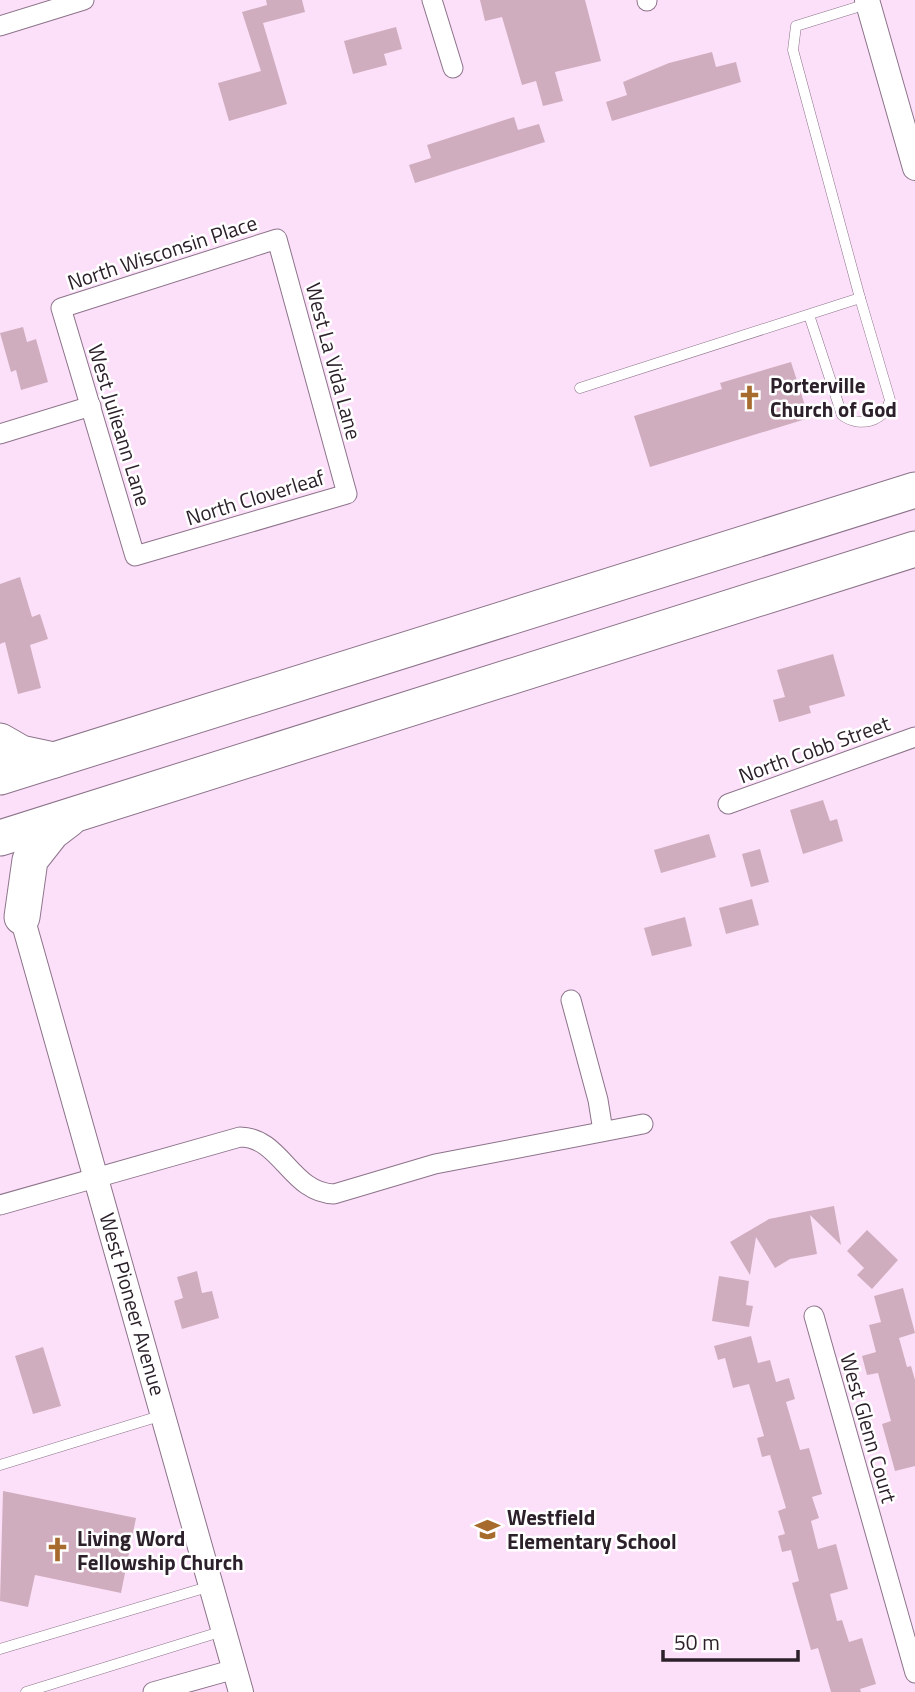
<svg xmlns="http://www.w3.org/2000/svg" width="915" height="1692" font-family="'Titillium Web',sans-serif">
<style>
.building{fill:#d0adbe}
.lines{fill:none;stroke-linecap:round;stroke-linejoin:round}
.service-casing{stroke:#8c738a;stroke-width:11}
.minor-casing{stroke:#8c738a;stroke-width:21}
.tertiary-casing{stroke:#8c738a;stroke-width:26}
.motorway-casing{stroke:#8c738a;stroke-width:37}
.service{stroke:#fff;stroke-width:10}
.minor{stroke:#fff;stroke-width:19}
.tertiary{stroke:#fff;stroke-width:24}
.motorway{stroke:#fff;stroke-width:35}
.labels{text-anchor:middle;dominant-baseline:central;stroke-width:5;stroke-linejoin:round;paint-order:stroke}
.street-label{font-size:21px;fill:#2c212b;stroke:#fff}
.poi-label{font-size:21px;font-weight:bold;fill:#2c212b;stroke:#fff;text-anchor:start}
</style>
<rect width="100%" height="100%" fill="#fce0f9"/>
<g class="building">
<polygon points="266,0 302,0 305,12 263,23 287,104 229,121 218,83 261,71 242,12 267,5"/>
<polygon points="480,0 585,0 601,61 555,72 563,101 543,106 536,81 522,85 502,17 485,21"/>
<polygon points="396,27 402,49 384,54 387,65 353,74 344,41"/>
<polygon points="712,52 716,67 736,62 741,82 612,121 606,102 627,95 623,82 669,63"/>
<polygon points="514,117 518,130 539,124 545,142 415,183 409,165 431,158 427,145"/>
<polygon points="23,327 27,342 36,339 48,382 21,390 16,370 11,372 0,333"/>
<polygon points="791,362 809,418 650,467 634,416 722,389 720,383"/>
<polygon points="20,577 32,617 40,614 48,639 30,645 41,688 18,694 5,642 0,644 0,584"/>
<polygon points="833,654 845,696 809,706 811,713 779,722 773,700 785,697 777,670"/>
<polygon points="823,800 830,821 837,819 843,841 803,854 790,810"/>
<polygon points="709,834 716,857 661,873 654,850"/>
<polygon points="760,849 769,882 751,887 742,854"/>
<polygon points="752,899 759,925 726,934 719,908"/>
<polygon points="685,917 692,946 652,956 644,928"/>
<polygon points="834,1206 841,1245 810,1215 817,1254 790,1259 775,1268 756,1237 750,1275 730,1242 769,1219"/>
<polygon points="867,1230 898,1260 872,1289 857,1275 864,1268 847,1251"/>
<polygon points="197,1271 202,1293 212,1291 219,1318 182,1329 174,1301 183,1298 177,1277"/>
<polygon points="719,1276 749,1281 746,1305 753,1306 749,1327 712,1321"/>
<polygon points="903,1288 915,1333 899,1338 907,1367 911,1366 915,1380 915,1466 895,1471 882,1424 891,1421 878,1373 867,1375 862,1356 876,1352 869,1325 881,1322 874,1296"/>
<polygon points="751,1336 758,1363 770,1360 776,1382 789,1378 795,1399 786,1402 800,1450 809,1448 822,1494 812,1497 819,1518 811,1521 818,1549 836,1544 848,1589 830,1594 837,1621 842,1620 849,1642 862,1638 876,1684 860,1689 861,1692 831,1692 818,1648 811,1650 792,1583 799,1581 791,1550 782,1552 778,1536 785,1534 778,1511 786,1508 770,1455 762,1457 757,1438 764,1436 749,1384 733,1388 725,1358 718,1360 714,1346"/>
<polygon points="43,1347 61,1406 33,1414 15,1356"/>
<polygon points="3,1491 136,1518 121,1593 35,1575 28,1607 0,1601"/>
</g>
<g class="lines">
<defs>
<g id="service">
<path d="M809 315 842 415C859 428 885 422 890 400L860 298"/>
<polyline points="580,388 860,298 793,50 796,26 867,4"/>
<polyline points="0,1465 163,1415"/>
<polyline points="0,1649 211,1586"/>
<polyline points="26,1692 223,1631"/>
</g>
<g id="minor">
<polyline points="432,0 453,68"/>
<polyline points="647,0 647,1"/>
<polyline points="0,26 84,0"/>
<polygon points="277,239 347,494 135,556 61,308"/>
<polyline points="0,434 91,406"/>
<polyline points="728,804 915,737"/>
<polyline points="571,1000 598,1100 603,1131"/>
<path d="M0 1205 240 1137C281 1137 291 1193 334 1194L435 1164 643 1124"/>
<polyline points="814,1316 915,1673"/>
<polyline points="153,1692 235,1669"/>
</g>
<g id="tertiary">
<polyline points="867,0 915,168"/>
<polyline points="22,917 241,1692"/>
</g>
<g id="motorway">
<polyline points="0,741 21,753 54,760"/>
<polyline points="0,777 915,490"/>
<polyline points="0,838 915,549"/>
<polyline points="22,917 30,860 52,832 69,819"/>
</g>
</defs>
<use href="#service" class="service-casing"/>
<use href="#minor" class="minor-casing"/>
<use href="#tertiary" class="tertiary-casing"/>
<use href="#motorway" class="motorway-casing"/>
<use href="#service" class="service"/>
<use href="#minor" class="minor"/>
<use href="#tertiary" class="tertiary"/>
<use href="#motorway" class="motorway"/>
</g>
<defs>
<symbol id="church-bare" viewBox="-9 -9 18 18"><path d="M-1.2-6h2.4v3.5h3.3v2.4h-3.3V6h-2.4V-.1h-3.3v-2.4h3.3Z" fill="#a76b2e" stroke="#fff" stroke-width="2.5" paint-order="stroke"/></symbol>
<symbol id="school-bare" viewBox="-9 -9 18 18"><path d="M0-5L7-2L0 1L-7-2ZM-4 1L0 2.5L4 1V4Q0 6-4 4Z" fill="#a76b2e" stroke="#fff" stroke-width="2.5" paint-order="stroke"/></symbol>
</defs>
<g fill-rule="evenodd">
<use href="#church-bare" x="732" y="380" width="35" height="35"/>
<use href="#school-bare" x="470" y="1512" width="35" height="35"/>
<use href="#church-bare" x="40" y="1532" width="35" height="35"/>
</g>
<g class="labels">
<g class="street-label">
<text transform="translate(162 252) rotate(-18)">North Wisconsin Place</text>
<text transform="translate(334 361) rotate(75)">West La Vida Lane</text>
<text transform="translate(120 425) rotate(73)">West Julieann Lane</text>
<text transform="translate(255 497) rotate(-17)">North Cloverleaf</text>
<text transform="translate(814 749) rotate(-20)">North Cobb Street</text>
<text transform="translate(133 1304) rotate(74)">West Pioneer Avenue</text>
<text transform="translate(869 1428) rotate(74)">West Glenn Court</text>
</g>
<g class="poi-label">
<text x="770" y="385">Porterville<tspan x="770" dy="24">Church of God</tspan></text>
<text x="507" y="1517">Westfield<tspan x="507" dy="24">Elementary School</tspan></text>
<text x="77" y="1538">Living Word<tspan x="77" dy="24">Fellowship Church</tspan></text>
</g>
</g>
<path d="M663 1650v10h135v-10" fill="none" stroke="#2c212b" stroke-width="3.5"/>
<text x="674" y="1650" font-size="21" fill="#2c212b" stroke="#ffffff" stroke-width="5" paint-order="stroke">50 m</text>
</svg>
